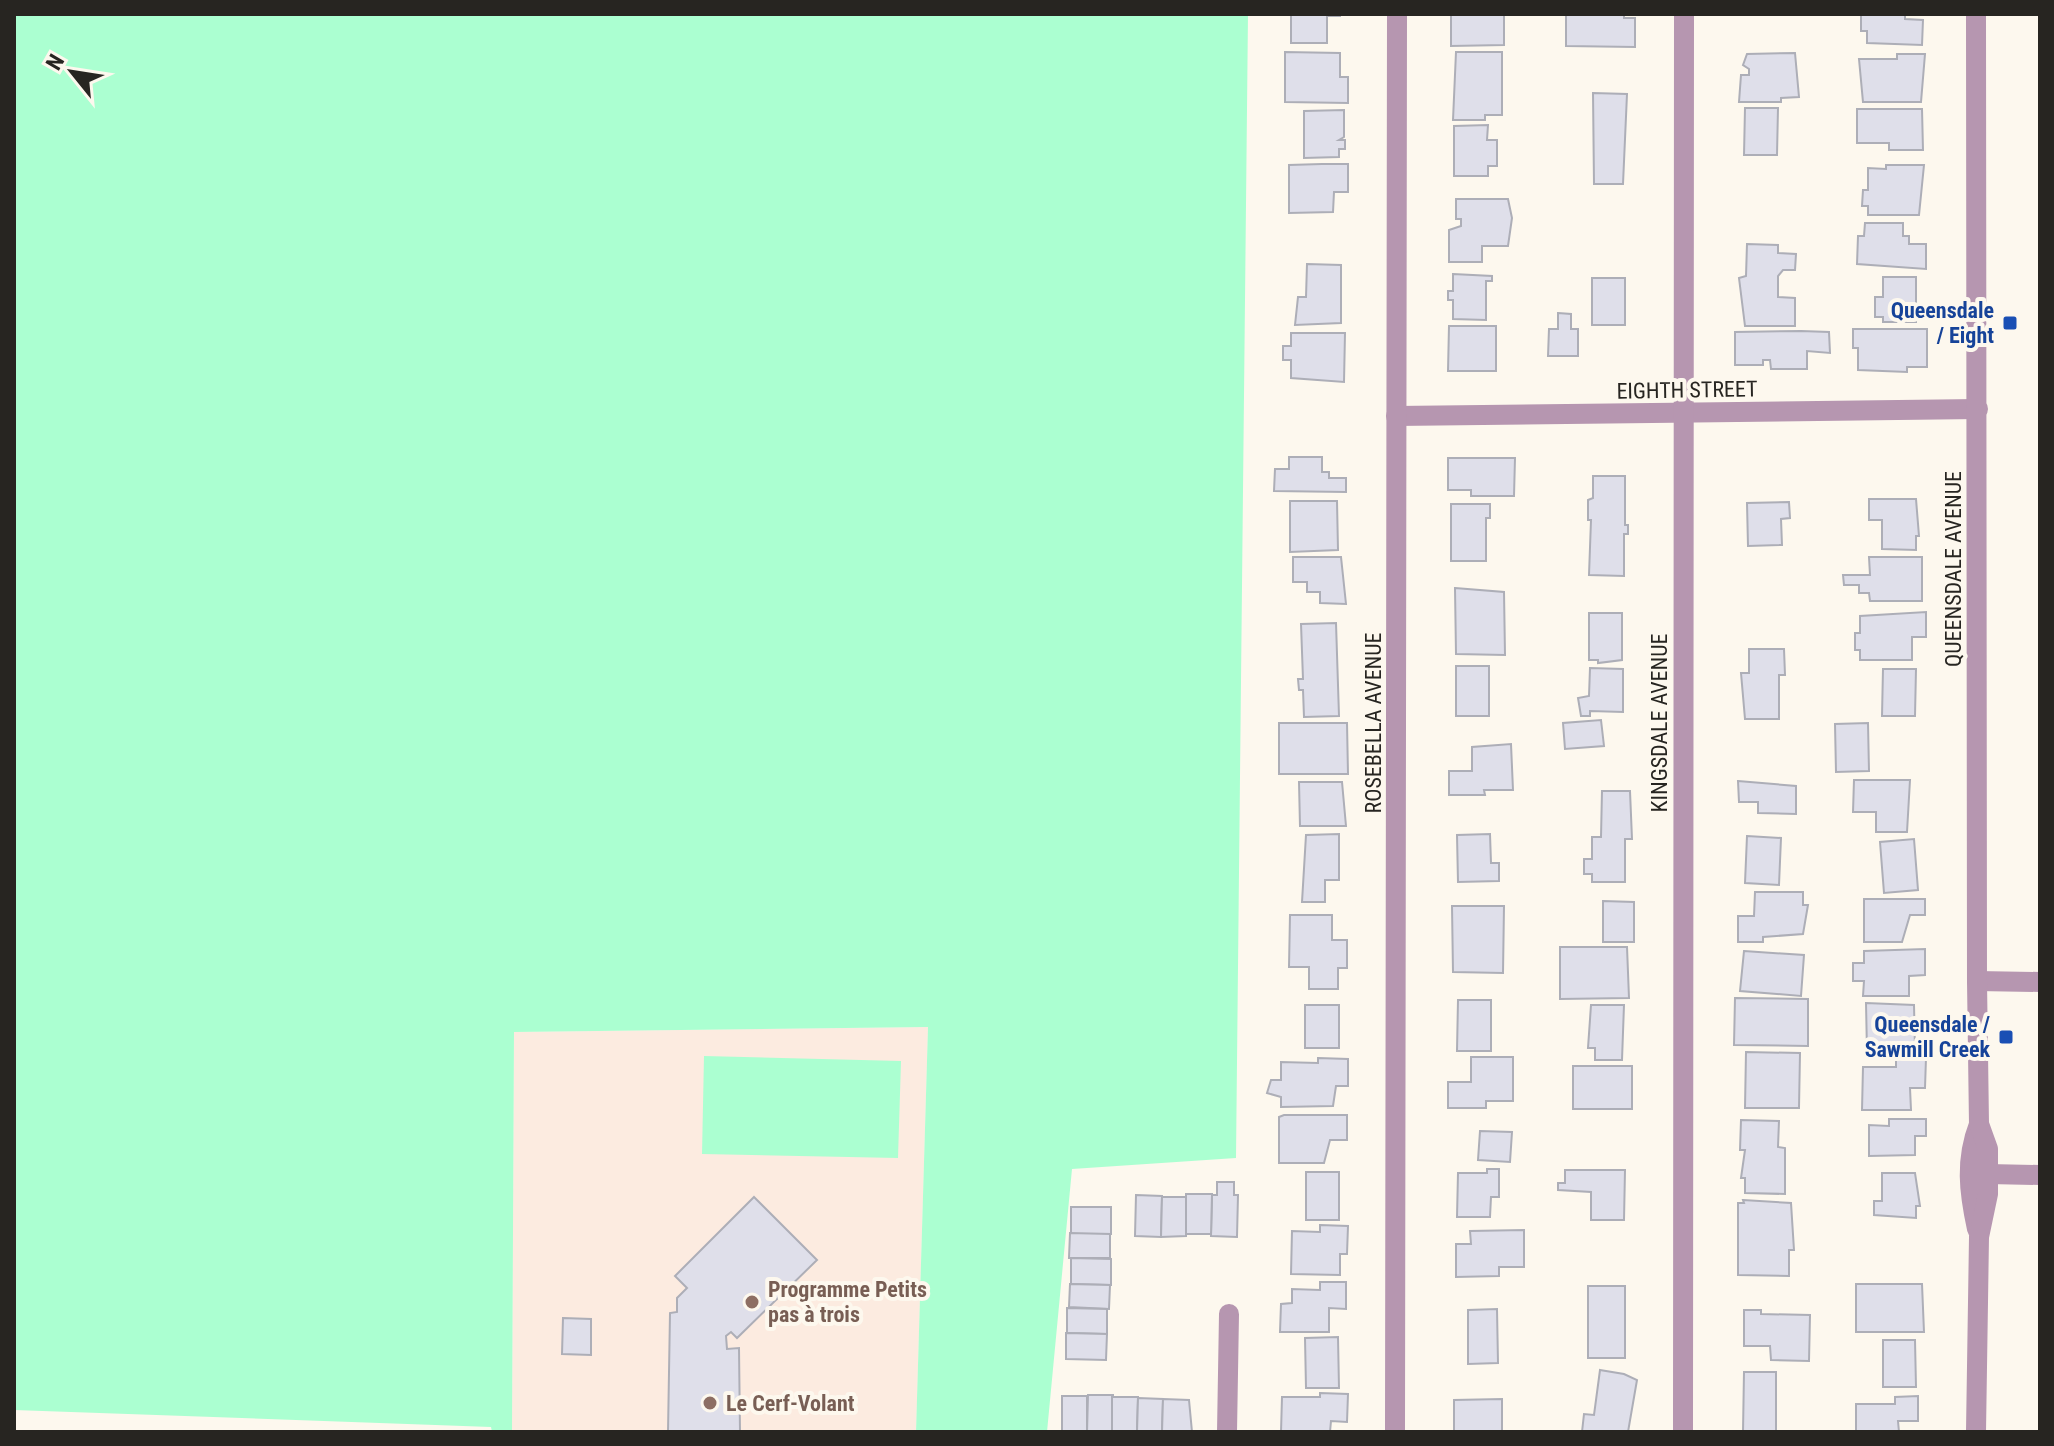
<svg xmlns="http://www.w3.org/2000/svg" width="2054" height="1446" font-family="'Roboto Condensed',sans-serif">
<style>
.education{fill:#fcebe0}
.green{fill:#abffd1}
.building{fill:#dfdfea;stroke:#adaeb7;stroke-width:2}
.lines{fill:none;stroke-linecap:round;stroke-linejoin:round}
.minor{stroke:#b696b0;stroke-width:20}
.transit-dot{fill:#1a4fb4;stroke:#fdf8ee;stroke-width:3}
.education-dot{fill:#8d6e63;stroke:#fdf8ee;stroke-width:3}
.labels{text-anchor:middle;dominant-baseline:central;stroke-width:8;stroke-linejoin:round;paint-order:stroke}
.transit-label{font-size:22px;font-weight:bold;fill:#164399;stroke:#fdf8ee;text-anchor:end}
.street-label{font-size:22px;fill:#272521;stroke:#fdf8ee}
.education-label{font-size:22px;font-weight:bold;fill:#785e54;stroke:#fdf8ee;text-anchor:start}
</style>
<rect width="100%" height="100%" fill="#fdf8ee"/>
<polygon class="education" points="928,1027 916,1432 512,1432 514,1032"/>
<g class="green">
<polygon points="14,14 1248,14 1236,1158 1072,1169 1047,1432 916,1432 928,1027 514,1032 512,1432 492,1432 491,1427 14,1410"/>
<polygon points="704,1056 901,1061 898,1158 702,1154"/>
</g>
<g class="building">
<polygon points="1291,14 1340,14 1340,16 1327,16 1327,43 1291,43"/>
<polygon points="1451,14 1504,14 1504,45 1451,46"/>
<polygon points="1566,14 1624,14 1624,18 1635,18 1635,47 1566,46"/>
<polygon points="1861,14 1905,14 1905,19 1923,20 1922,45 1867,43 1867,31 1861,31"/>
<polygon points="1285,52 1340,53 1340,77 1348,77 1348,103 1285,102"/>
<polygon points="1456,52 1502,52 1502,115 1485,115 1485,120 1453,120"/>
<polygon points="1795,53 1799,97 1781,98 1781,102 1739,102 1741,75 1749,75 1749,69 1743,65 1747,54"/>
<polygon points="1897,54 1925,54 1921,102 1863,102 1859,59 1897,59"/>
<polygon points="1593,93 1627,94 1623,184 1594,184"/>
<polygon points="1745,108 1778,108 1777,155 1744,155"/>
<polygon points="1857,109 1922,109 1923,150 1889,150 1889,143 1857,143"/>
<polygon points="1344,110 1344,137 1339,140 1345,140 1345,149 1339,149 1339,157 1304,158 1304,111"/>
<polygon points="1488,125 1487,140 1497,140 1497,166 1488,166 1488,176 1454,176 1454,126"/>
<polygon points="1322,164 1348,164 1348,192 1334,192 1333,212 1289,213 1289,165"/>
<polygon points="1886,165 1924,165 1919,215 1868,215 1868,206 1862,206 1863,190 1868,190 1868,168 1886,169"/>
<polygon points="1456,199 1508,199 1512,218 1508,246 1482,246 1482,262 1449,262 1449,230 1461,226 1461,219 1456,219"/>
<polygon points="1865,223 1903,223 1903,236 1909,236 1909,244 1926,244 1926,269 1857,264 1858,236 1864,236"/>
<polygon points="1747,244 1778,245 1778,253 1796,254 1795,270 1783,270 1778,276 1778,297 1795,298 1795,326 1745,326 1739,278 1746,276"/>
<polygon points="1307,264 1341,265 1341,323 1295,325 1298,297 1306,297"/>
<polygon points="1453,274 1492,276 1492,281 1486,281 1486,320 1453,319 1453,300 1448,300 1448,291 1453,291"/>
<polygon points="1883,277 1916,277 1916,322 1883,322 1883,317 1875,317 1875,297 1883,297"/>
<rect x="1592" y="278" width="33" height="47"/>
<polygon points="1558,313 1571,314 1571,329 1578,329 1578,356 1548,356 1549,329 1558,329"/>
<polygon points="1449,326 1496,326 1496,371 1448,371"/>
<polygon points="1853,329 1927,329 1927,367 1907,367 1907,372 1858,370 1858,348 1853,348"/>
<polygon points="1801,331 1829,332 1830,353 1807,351 1807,369 1771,369 1770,360 1763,360 1763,365 1735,365 1735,332"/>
<polygon points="1291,333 1345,333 1344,382 1291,378 1291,360 1283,360 1283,346 1291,346"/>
<polygon points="1289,457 1322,457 1322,472 1329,472 1329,478 1346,478 1346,492 1274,491 1275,469 1289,469"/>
<polygon points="1448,458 1515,458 1514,496 1471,496 1471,490 1448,490"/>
<polygon points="1593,476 1625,476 1625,525 1628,525 1628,534 1624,534 1624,576 1589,575 1591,520 1588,520 1588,500 1593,498"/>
<polygon points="1869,499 1916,499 1919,536 1916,536 1916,550 1882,549 1882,520 1869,520"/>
<polygon points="1290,501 1337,501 1338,550 1290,552"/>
<polygon points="1789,502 1790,518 1781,519 1782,545 1748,546 1747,503"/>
<polygon points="1451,504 1490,504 1490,518 1486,518 1486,561 1451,561"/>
<polygon points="1293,557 1341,557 1346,604 1320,603 1320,592 1307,592 1307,582 1293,582"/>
<polygon points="1869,557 1922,557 1922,601 1870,601 1869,593 1859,593 1859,585 1844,585 1843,575 1870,575"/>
<polygon points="1455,588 1504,592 1505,655 1456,654"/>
<polygon points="1926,612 1926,637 1912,637 1912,660 1860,660 1860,650 1855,650 1855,633 1860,633 1860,616"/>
<polygon points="1589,613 1622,613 1622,660 1598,663 1598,660 1589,660"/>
<polygon points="1336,623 1339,716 1304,717 1303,690 1299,690 1298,679 1303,679 1301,624"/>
<polygon points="1749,649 1784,649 1785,675 1779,675 1779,719 1745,719 1741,673 1749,673"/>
<rect x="1456" y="666" width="33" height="50"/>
<polygon points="1590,668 1623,669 1623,712 1590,711 1590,716 1581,716 1578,698 1589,696"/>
<polygon points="1883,669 1916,669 1915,716 1882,716"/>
<polygon points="1601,720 1604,746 1565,749 1563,723"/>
<polygon points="1279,723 1347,723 1348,774 1279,774"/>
<polygon points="1868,723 1869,771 1836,772 1835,724"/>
<polygon points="1511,744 1513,790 1484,790 1485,795 1449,795 1449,771 1472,771 1472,747"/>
<polygon points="1854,780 1910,780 1907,832 1876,832 1876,812 1853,812"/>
<polygon points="1738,781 1796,786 1796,814 1758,813 1758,802 1739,802"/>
<polygon points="1299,782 1342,782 1346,826 1300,826"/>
<polygon points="1602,791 1630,791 1632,839 1625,839 1625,882 1592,882 1592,874 1584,874 1584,859 1592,859 1592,837 1601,837"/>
<polygon points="1339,834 1339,880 1325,880 1325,902 1302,902 1306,835"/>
<polygon points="1490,834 1491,863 1499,863 1499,881 1458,882 1457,835"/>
<polygon points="1747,836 1781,838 1779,885 1745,883"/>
<polygon points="1914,839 1918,890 1884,893 1880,842"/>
<polygon points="1755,892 1803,892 1803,905 1808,905 1803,934 1763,937 1763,942 1738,942 1738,916 1754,916"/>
<polygon points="1864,899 1925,899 1925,915 1910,915 1902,942 1864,942"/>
<polygon points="1603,901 1634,902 1634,942 1603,942"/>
<polygon points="1452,906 1504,906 1503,973 1453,972"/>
<polygon points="1290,915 1332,915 1332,940 1347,940 1347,968 1338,968 1338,989 1309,989 1309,967 1289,967"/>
<polygon points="1560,947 1627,947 1629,998 1560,999"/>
<polygon points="1925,949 1925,975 1909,976 1909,996 1863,996 1864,981 1853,981 1853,963 1864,963 1864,951"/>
<polygon points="1744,951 1804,955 1801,996 1740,991"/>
<polygon points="1735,998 1808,999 1808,1046 1734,1045"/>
<polygon points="1458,1000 1491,1000 1491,1051 1457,1051"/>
<polygon points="1866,1003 1914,1005 1915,1049 1867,1052"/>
<rect x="1305" y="1005" width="34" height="43"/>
<polygon points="1591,1005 1624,1005 1622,1060 1595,1060 1595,1048 1588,1048"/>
<polygon points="1746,1052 1800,1053 1799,1108 1745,1108"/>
<polygon points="1471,1057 1513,1057 1513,1101 1486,1101 1486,1108 1448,1108 1448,1082 1471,1082"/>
<polygon points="1318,1058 1348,1059 1348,1086 1336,1086 1333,1106 1281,1107 1281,1097 1267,1093 1271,1080 1281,1080 1281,1062 1318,1063"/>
<polygon points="1896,1058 1926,1058 1925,1088 1910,1088 1911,1110 1862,1110 1863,1067 1896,1067"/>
<rect x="1573" y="1066" width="59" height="43"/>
<polygon points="1284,1115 1347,1115 1347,1140 1330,1140 1324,1163 1279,1163 1279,1117"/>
<polygon points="1889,1119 1926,1119 1926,1136 1915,1136 1915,1155 1869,1156 1869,1125 1889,1126"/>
<polygon points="1741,1120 1779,1121 1778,1147 1785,1148 1785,1194 1745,1193 1745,1178 1741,1178 1745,1150 1740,1150"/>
<polygon points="1480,1131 1512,1132 1510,1162 1478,1160"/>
<polygon points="1487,1169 1499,1169 1499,1197 1491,1197 1490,1217 1457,1217 1458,1173 1487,1173"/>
<polygon points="1565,1170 1625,1170 1624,1220 1591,1220 1591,1192 1558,1190 1558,1183 1565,1183"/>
<rect x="1306" y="1172" width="33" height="48"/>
<polygon points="1882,1173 1915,1173 1920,1206 1916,1206 1916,1218 1874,1215 1874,1201 1882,1201"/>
<polygon points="1217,1182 1234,1182 1234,1195 1238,1195 1237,1237 1211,1236 1212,1195 1217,1195"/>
<polygon points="1186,1194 1212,1194 1211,1234 1186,1234"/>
<polygon points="1136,1195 1162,1196 1161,1237 1135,1236"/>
<polygon points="754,1197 817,1260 737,1338 731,1332 726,1336 727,1349 739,1348 740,1432 668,1432 670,1313 677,1312 677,1298 687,1288 675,1276"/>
<polygon points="1162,1197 1186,1197 1186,1236 1161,1237"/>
<polygon points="1743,1200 1791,1203 1794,1250 1789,1250 1789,1276 1738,1275 1738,1203 1744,1203"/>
<rect x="1071" y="1207" width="40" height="27"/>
<polygon points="1320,1225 1348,1226 1347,1254 1340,1254 1340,1275 1291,1274 1292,1231 1320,1232"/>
<polygon points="1524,1230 1524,1267 1499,1267 1499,1276 1456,1277 1456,1244 1471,1244 1470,1231"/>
<polygon points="1070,1233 1110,1234 1110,1258 1069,1258"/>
<polygon points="1071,1258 1111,1259 1111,1285 1071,1284"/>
<polygon points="1320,1282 1346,1282 1346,1309 1329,1308 1329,1332 1280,1332 1281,1304 1292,1303 1292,1289 1320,1290"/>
<polygon points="1070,1284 1110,1285 1109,1309 1069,1307"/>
<polygon points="1856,1284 1922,1284 1924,1332 1856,1332"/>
<rect x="1588" y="1286" width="37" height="72"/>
<polygon points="1067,1308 1107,1309 1107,1334 1067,1333"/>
<polygon points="1497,1309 1498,1363 1468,1364 1468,1310"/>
<polygon points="1744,1310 1761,1310 1761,1314 1810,1315 1809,1361 1771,1360 1770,1346 1744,1346"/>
<polygon points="563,1318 591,1319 591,1355 562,1354"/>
<polygon points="1066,1333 1107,1334 1106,1360 1066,1359"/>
<polygon points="1338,1337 1339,1388 1306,1388 1305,1338"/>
<polygon points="1883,1340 1915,1340 1916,1387 1883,1387"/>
<polygon points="1600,1370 1624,1374 1637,1380 1628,1432 1582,1432 1584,1414 1594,1415"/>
<polygon points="1744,1372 1776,1372 1776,1432 1743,1432"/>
<polygon points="1320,1393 1348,1394 1347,1422 1331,1421 1330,1432 1281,1432 1282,1397 1320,1397"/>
<polygon points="1088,1395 1113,1395 1112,1432 1087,1432"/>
<rect x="1062" y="1396" width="25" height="36"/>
<polygon points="1918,1396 1918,1421 1898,1421 1899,1432 1856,1432 1856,1404 1895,1404 1895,1397"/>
<polygon points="1112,1397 1138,1397 1137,1432 1112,1432"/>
<polygon points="1138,1398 1163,1399 1162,1432 1137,1432"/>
<polygon points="1163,1399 1189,1400 1192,1432 1162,1432"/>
<polygon points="1502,1399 1502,1432 1454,1432 1454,1400"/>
</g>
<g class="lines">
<g class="minor">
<polyline points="1396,416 1978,409"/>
<polyline points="1977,981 2040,982"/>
<polyline points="1988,1174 2040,1175"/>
<path d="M1977 1229C1969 1192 1965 1160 1979 1124"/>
<polyline points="1227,1432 1229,1314"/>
<polyline points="1395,1432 1397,14"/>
<polyline points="1683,1432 1684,14"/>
<polyline points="1976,1432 1979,1237 1988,1194 1988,1149 1979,1124 1977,981 1976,14"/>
</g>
</g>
<g class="transit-dot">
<rect x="2002" y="315" width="16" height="16" rx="4"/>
<rect x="1998" y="1029" width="16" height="16" rx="4"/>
</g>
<g class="education-dot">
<circle cx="752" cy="1302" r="8"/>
<circle cx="710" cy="1403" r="8"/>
</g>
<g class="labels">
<g class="transit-label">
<text x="1994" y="310">Queensdale<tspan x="1994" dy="25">/ Eight</tspan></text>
<text x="1990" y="1024">Queensdale /<tspan x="1990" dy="25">Sawmill Creek</tspan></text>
</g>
<g class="street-label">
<text transform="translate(1687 390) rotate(-1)">EIGHTH STREET</text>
<text transform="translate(1953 569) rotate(-90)">QUEENSDALE AVENUE</text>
<text transform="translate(1373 723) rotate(-90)">ROSEBELLA AVENUE</text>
<text transform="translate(1659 723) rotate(-90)">KINGSDALE AVENUE</text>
</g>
<g class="education-label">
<text x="768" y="1289">Programme Petits<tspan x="768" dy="25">pas à trois</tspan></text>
<text x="726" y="1403">Le Cerf-Volant</text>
</g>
</g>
<rect width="2054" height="1446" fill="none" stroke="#272521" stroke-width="32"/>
<g transform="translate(72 72) rotate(300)" stroke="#fdf8ee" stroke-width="6" paint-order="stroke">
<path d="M0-6L14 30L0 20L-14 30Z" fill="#272521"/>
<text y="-12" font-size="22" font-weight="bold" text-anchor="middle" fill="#272521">N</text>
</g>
</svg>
